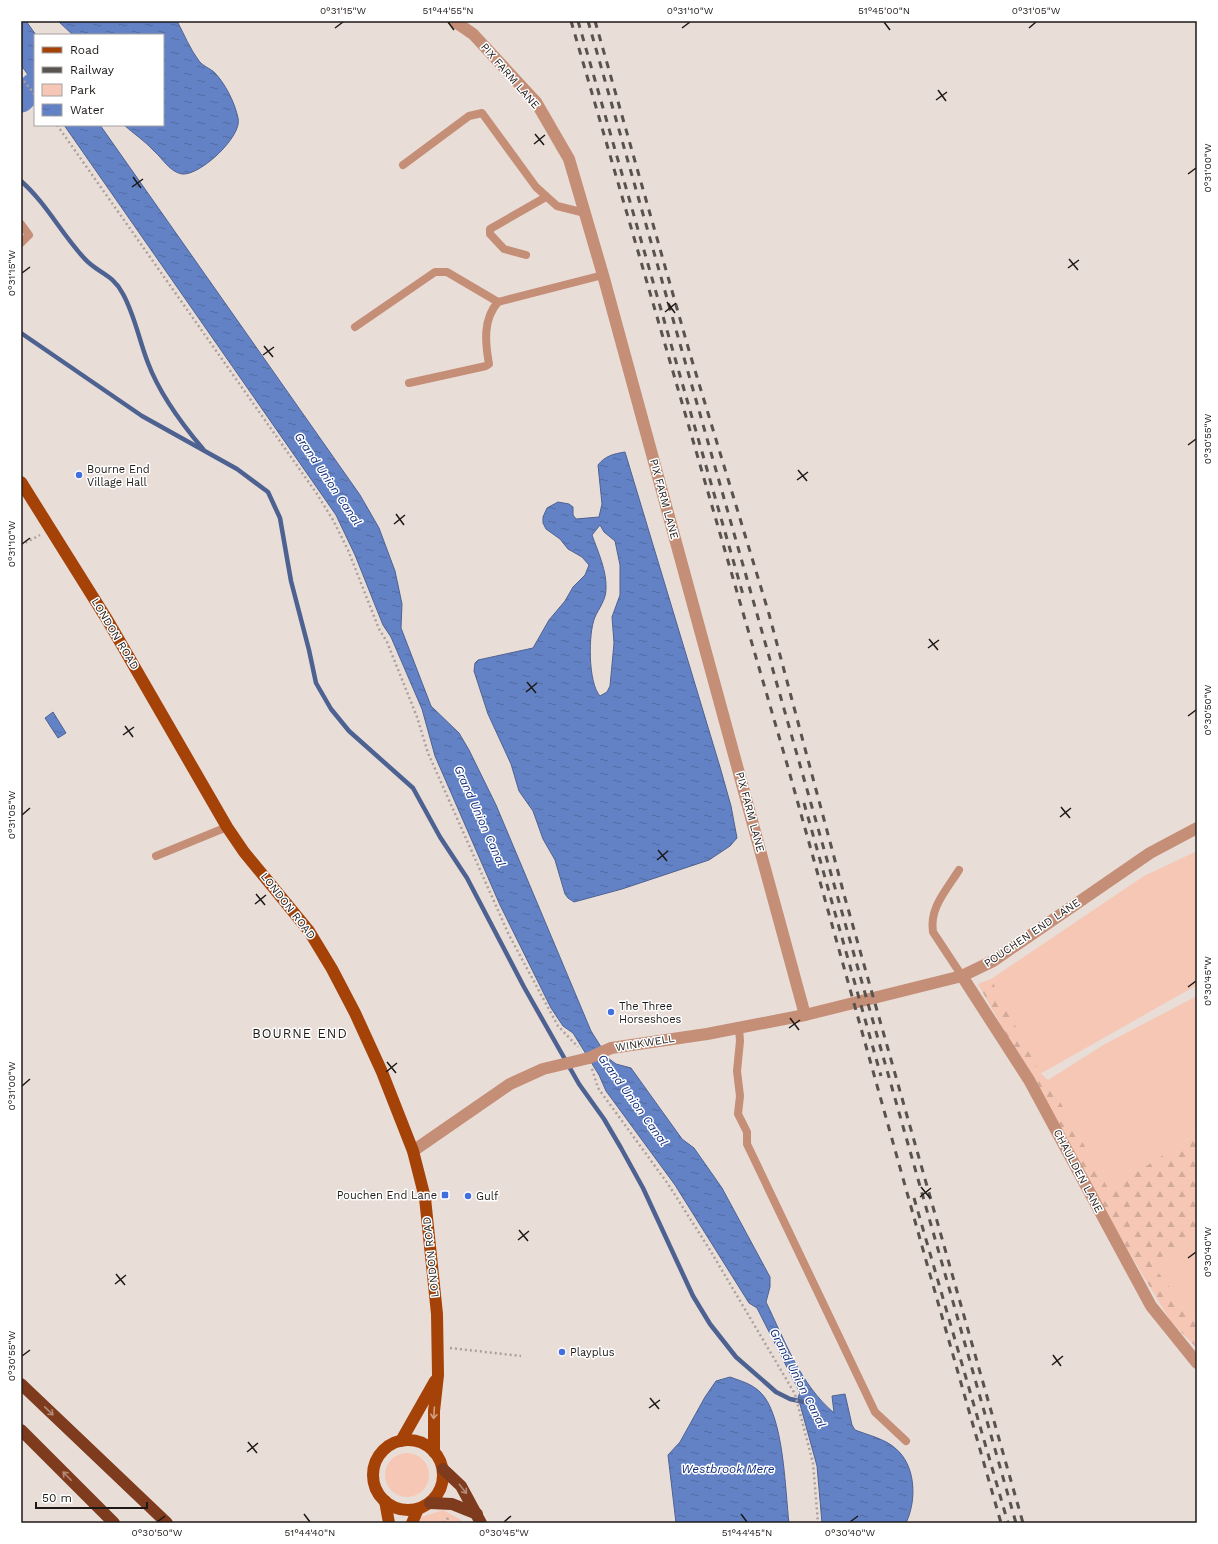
<svg xmlns="http://www.w3.org/2000/svg" width="1218" height="1544" font-family="'Work Sans',sans-serif">
<style>
.green{fill:#f5c7b4}
.forest{fill:url(#forest-firs)}
.water{fill:url(#water-ripples);stroke:#4e6292;fill-rule:evenodd}
.lines{fill:none;stroke-linecap:round;stroke-linejoin:round}
.stream{stroke:#4e6292;stroke-width:4.5}
.river{stroke:#6382c6;stroke-width:27}
.path{stroke:#aaa19c;stroke-width:2.5;stroke-dasharray:2 3;stroke-linecap:butt}
.lane{stroke:#c58e76;stroke-width:8}
.street{stroke:#c58e76;stroke-width:12}
.primary{stroke:#a54207;stroke-width:12}
.highway{stroke:#7e3b1d;stroke-width:12}
.rail{stroke:#595350;stroke-width:3;stroke-dasharray:7 7;stroke-linecap:butt}
.oneway{stroke:#b28977}
.oneway2{stroke:#d2a083}
.ticks{fill:none;stroke:#1d1917;stroke-width:1.5}
.poi-dot{fill:#416fe0;stroke:#fff;stroke-width:1.5}
.labels{text-anchor:middle;dominant-baseline:central;stroke-width:3;stroke-linejoin:round;paint-order:stroke}
.street-label{font-size:11px;fill:#1d1917;stroke:#fff}
.poi-label{font-size:11px;fill:#1d1917;stroke:#fff;text-anchor:start}
.water-label{font-size:12px;font-style:italic;fill:#0f2a7a;stroke:#fff}
.quarter-label{font-size:13px;letter-spacing:1px;fill:#1d1917;stroke:#fff}
.neatline{fill:none;stroke:#1d1917;stroke-width:1.5}
.ticks-label{font-size:10px;text-anchor:middle;fill:#1d1917}
</style>
<defs>
<pattern id="forest-firs" width="22" height="20" patternUnits="userSpaceOnUse"><rect width="22" height="20" fill="#f5c7b4"/><path d="M5 1l3.5 6h-7zM16 11l3.5 6h-7z" fill="#d2aa9a"/></pattern>
<pattern id="water-ripples" width="26" height="14" patternUnits="userSpaceOnUse"><rect width="26" height="14" fill="#6382c6"/><path d="M2 4q2-2 4 0t4 0M15 11q2-2 4 0t4 0" fill="none" stroke="#516aa0"/></pattern>
</defs>
<rect width="100%" height="100%" fill="#e9ddd8"/>
<g class="green">
<polygon points="1197,851 1197,985 1040,1074 991,979 1144,876"/>
<polygon points="1197,996 1197,1133 1109,1190 1048,1080 1105,1044"/>
<polygon points="1197,1236 1197,1323 1151,1263"/>
<circle cx="407" cy="1475" r="22"/>
<polygon points="443,1510 461,1520 462,1523 418,1523 422,1517"/>
</g>
<polygon class="forest" points="991,979 1040,1073 1048,1080 1109,1190 1197,1133 1197,1236 1151,1263 1197,1323 1197,1348 1171,1322 1126,1247 978,984"/>
<g class="water">
<polygon points="21,21 26,21 36,35 34,90 29,84 31,79 21,65"/>
<path d="M58 21H177C184 34 190 49 199 61 203 66 209 68 214 72 225 83 235 103 238 118 243 136 200 176 182 174 170 172 163 159 154 151 145 141 134 134 124 125H163V35H73Z"/>
<path d="M64 125H100L360 495 379 528 395 571 402 604 401 628 431 706 459 733 469 750 496 805 591 1031 608 1058 616 1064 631 1068 682 1139 694 1148 722 1188 770 1277V1287L766 1302C785 1341 800 1384 834 1413L832 1396 845 1394 852 1425 855 1430C868 1435 885 1439 895 1448 916 1465 917 1500 906 1523H822L817 1466 798 1397 800 1393 757 1308 749 1303 675 1185 606 1091 599 1075 573 1033 563 1026 551 1008 500 905 435 756 422 709 391 637 383 625 355 555 336 515Z"/>
<path d="M625 452 720 767 731 806 737 838 730 846 709 860 622 889 574 902 568 898 565 894 555 860 543 839 533 811 519 791 511 764 488 714 474 671 475 663 478 660 533 648 549 620 565 601 573 587 585 575 589 565 582 557 568 549 560 539 546 529 543 523V517L547 508 558 502 569 504 573 507V515L576 519 599 517 602 504 598 465C605 456 613 454 625 452ZM600 525 604 532 615 541 620 565V595L612 617 614 643 610 686 607 692 600 696C588 683 588 633 595 617 599 608 606 600 606 589 607 571 598 552 592 535Z"/>
<polygon points="53,712 66,733 58,738 45,718"/>
<path d="M730 1377C741 1381 752 1384 760 1392 784 1414 785 1490 789 1523H676L668 1455 680 1442 705 1397 716 1381Z"/>
</g>
<g class="lines">
<g class="stream">
<path d="M21 181C46 203 61 233 84 258 97 273 112 273 123 294 135 316 139 340 148 363 160 395 181 423 203 449"/>
<polyline points="21,333 142,416 237,469 268,492 280,518 291,581 309,650 316,683 331,709 349,731 413,788 440,837 467,878 524,987 579,1084 604,1119 621,1148 643,1188 693,1296 710,1324 736,1357 767,1384 776,1392 790,1399 804,1402"/>
</g>
<polyline class="river" points="21,99 35,85"/>
<g class="path">
<polyline points="21,77 35,95"/>
<polyline points="57,125 317,494 333,520 348,550 379,629 387,642 417,717 428,753 509,935 558,1026 578,1047"/>
<polyline points="21,545 40,535"/>
<polyline points="592,1069 598,1088 668,1184 710,1250 795,1394 813,1463 818,1523"/>
<polyline points="450,1348 521,1356"/>
<polyline points="444,1523 447,1521 448,1516"/>
</g>
<g class="lane">
<polyline points="403,165 469,116 482,113 536,187 557,206 585,213"/>
<polyline points="21,224 29,235 21,243"/>
<polyline points="526,255 504,249 490,234 490,229 546,197"/>
<polyline points="355,327 435,272 447,272 498,302"/>
<path d="M409 383 486 366 489 364C485 342 483 319 498 302L603 275"/>
<polyline points="156,856 227,827"/>
<path d="M959 870C947 889 929 908 933 932L962 976"/>
<polyline points="739,1028 740,1041 737,1071 740,1096 738,1114 747,1132 747,1144 875,1412 906,1441"/>
</g>
<g class="street">
<polyline points="454,21 473,34 536,102 569,159 603,275 805,1015"/>
<polyline points="962,976 1029,1080 1151,1306 1197,1363"/>
<polyline points="413,1151 510,1084 543,1069 589,1058 611,1048 707,1034 805,1015 962,976 993,961 1150,853 1197,828"/>
</g>
<g class="primary">
<polyline points="21,482 108,621 227,827 244,852 309,931 332,969 355,1013 382,1072 413,1151 425,1198 437,1314 438,1375 434,1411 434,1452"/>
<circle cx="408" cy="1475" r="35"/>
<polyline points="401,1441 435,1381"/>
<polyline points="385,1501 389,1523"/>
<polyline points="412,1523 418,1509"/>
</g>
<g class="highway">
<polyline points="21,1384 167,1523"/>
<polyline points="21,1430 114,1523"/>
<polyline points="443,1469 461,1486 481,1523"/>
<polyline points="430,1503 452,1504 477,1514"/>
</g>
<g class="rail">
<polyline points="571,21 787,764 927,1264 1001,1523"/>
<polyline points="578,21 744,598"/>
<polyline points="588,21 1016,1523"/>
<polyline points="595,21 690,354 769,614 845,898 1023,1523"/>
<polyline points="804,803 881,1076"/>
<polyline points="914,1198 1008,1523"/>
</g>
</g>
<defs><path id="oneway-shaft" d="M-6 0H5M1.5-3L5.5 0L1.5 3" fill="none" stroke-width="1.6" stroke-linecap="round" stroke-linejoin="round"/></defs>
<g class="oneway">
<use href="#oneway-shaft" transform="translate(49 1411) rotate(44)"/>
<use href="#oneway-shaft" transform="translate(67 1476) rotate(-135)"/>
<use href="#oneway-shaft" transform="translate(463 1489) rotate(52)"/>
</g>
<use class="oneway2" href="#oneway-shaft" transform="translate(434 1413) rotate(94)"/>
<path class="ticks" d="M448 22 454 30M884 22 890 30M335 28 343 22M682 28 690 22M1029 28 1036 22M938 90 946 101M936 100 947 92M535 134 544 145M534 144 545 135M1188 174 1196 168M133 177 141 188M132 187 143 179M1069 259 1078 270M1068 268 1079 260M22 273 30 267M667 302 675 313M665 312 676 303M264 346 273 357M263 355 274 347M1188 445 1196 439M798 470 807 481M797 480 808 472M396 514 404 525M394 524 405 515M22 544 30 538M929 639 938 650M928 648 939 640M527 682 536 693M526 692 537 683M1188 716 1196 710M125 726 133 737M123 735 134 727M1061 807 1070 818M22 815 30 808M1060 817 1071 808M658 850 667 861M657 860 668 851M256 894 265 905M255 904 266 895M1188 987 1196 981M790 1018 799 1030M789 1028 800 1020M387 1062 396 1073M386 1072 397 1063M22 1086 30 1079M921 1187 930 1198M920 1197 931 1188M519 1230 528 1241M518 1240 529 1231M1188 1258 1196 1252M116 1274 125 1285M115 1284 126 1275M1053 1355 1061 1366M22 1356 30 1350M1052 1365 1063 1356M650 1398 659 1409M649 1408 660 1400M248 1442 257 1453M247 1452 258 1443M304 1514 310 1522M741 1514 747 1522M157 1522 165 1516M504 1522 511 1516M850 1522 858 1516"/>
<g class="poi-dot">
<circle cx="79" cy="475" r="4"/>
<circle cx="611" cy="1012" r="4"/>
<rect x="441" y="1191" width="8" height="8" rx="2"/>
<circle cx="468" cy="1196" r="4"/>
<circle cx="562" cy="1352" r="4"/>
</g>
<g class="labels">
<g class="street-label">
<text transform="translate(510 76) rotate(49)">PIX FARM LANE</text>
<text transform="translate(664 499) rotate(75)">PIX FARM LANE</text>
<text transform="translate(115 634) rotate(59)">LONDON ROAD</text>
<text transform="translate(750 812) rotate(75)">PIX FARM LANE</text>
<text transform="translate(288 906) rotate(52)">LONDON ROAD</text>
<text transform="translate(1032 933) rotate(-34)">POUCHEN END LANE</text>
<text transform="translate(645 1043) rotate(-9)">WINKWELL</text>
<text transform="translate(1078 1171) rotate(62)">CHAULDEN LANE</text>
<text transform="translate(431 1257) rotate(-96)">LONDON ROAD</text>
</g>
<g class="poi-label">
<text x="87" y="469">Bourne End<tspan x="87" dy="13">Village Hall</tspan></text>
<text x="619" y="1006">The Three<tspan x="619" dy="13">Horseshoes</tspan></text>
<text x="437" y="1195" text-anchor="end">Pouchen End Lane</text>
<text x="476" y="1196">Gulf</text>
<text x="570" y="1352">Playplus</text>
</g>
<g class="water-label">
<text transform="translate(328 479) rotate(56)">Grand Union Canal</text>
<text transform="translate(480 816) rotate(66)">Grand Union Canal</text>
<text transform="translate(633 1100) rotate(54)">Grand Union Canal</text>
<text transform="translate(798 1378) rotate(63)">Grand Union Canal</text>
<text x="728" y="1469">Westbrook Mere</text>
</g>
<g class="quarter-label">
<text x="300" y="1033">BOURNE END</text>
</g>
</g>
<rect width="1218" height="1544" fill="none" stroke="#ffffff" stroke-width="44"/>
<rect x="34" y="34" width="130" height="92" fill="#ffffff" stroke="#a5a3a2"/>
<rect x="42" y="47" width="20" height="6" fill="#a54207" stroke="#a5a3a2"/>
<text x="70" y="54" font-size="12" fill="#1d1917">Road</text>
<rect x="42" y="67" width="20" height="6" fill="#595350" stroke="#a5a3a2"/>
<text x="70" y="74" font-size="12" fill="#1d1917">Railway</text>
<rect x="42" y="84" width="20" height="12" fill="#f5c7b4" stroke="#a5a3a2"/>
<text x="70" y="94" font-size="12" fill="#1d1917">Park</text>
<rect x="42" y="104" width="20" height="12" fill="url(#water-ripples)" stroke="#a5a3a2"/>
<text x="70" y="114" font-size="12" fill="#1d1917">Water</text>
<path d="M36 1502v6h111v-6" fill="none" stroke="#1d1917" stroke-width="2"/>
<text x="42" y="1502" font-size="12" fill="#1d1917" stroke="#ffffff" stroke-width="3" paint-order="stroke">50 m</text>
<rect x="22" y="22" width="1174" height="1500" class="neatline"/>
<g class="ticks-label">
<text x="343" y="14">0°31'15"W</text>
<text x="448" y="14">51°44'55"N</text>
<text x="690" y="14">0°31'10"W</text>
<text x="884" y="14">51°45'00"N</text>
<text x="1036" y="14">0°31'05"W</text>
<text transform="translate(1207 168) rotate(-90)" y="4">0°31'00"W</text>
<text transform="translate(11 273) rotate(-90)" y="4">0°31'15"W</text>
<text transform="translate(1207 439) rotate(-90)" y="4">0°30'55"W</text>
<text transform="translate(11 544) rotate(-90)" y="4">0°31'10"W</text>
<text transform="translate(1207 710) rotate(-90)" y="4">0°30'50"W</text>
<text transform="translate(11 815) rotate(-90)" y="4">0°31'05"W</text>
<text transform="translate(1207 981) rotate(-90)" y="4">0°30'45"W</text>
<text transform="translate(11 1086) rotate(-90)" y="4">0°31'00"W</text>
<text transform="translate(1207 1252) rotate(-90)" y="4">0°30'40"W</text>
<text transform="translate(11 1356) rotate(-90)" y="4">0°30'55"W</text>
<text x="157" y="1536">0°30'50"W</text>
<text x="310" y="1536">51°44'40"N</text>
<text x="504" y="1536">0°30'45"W</text>
<text x="747" y="1536">51°44'45"N</text>
<text x="850" y="1536">0°30'40"W</text>
</g>
</svg>
